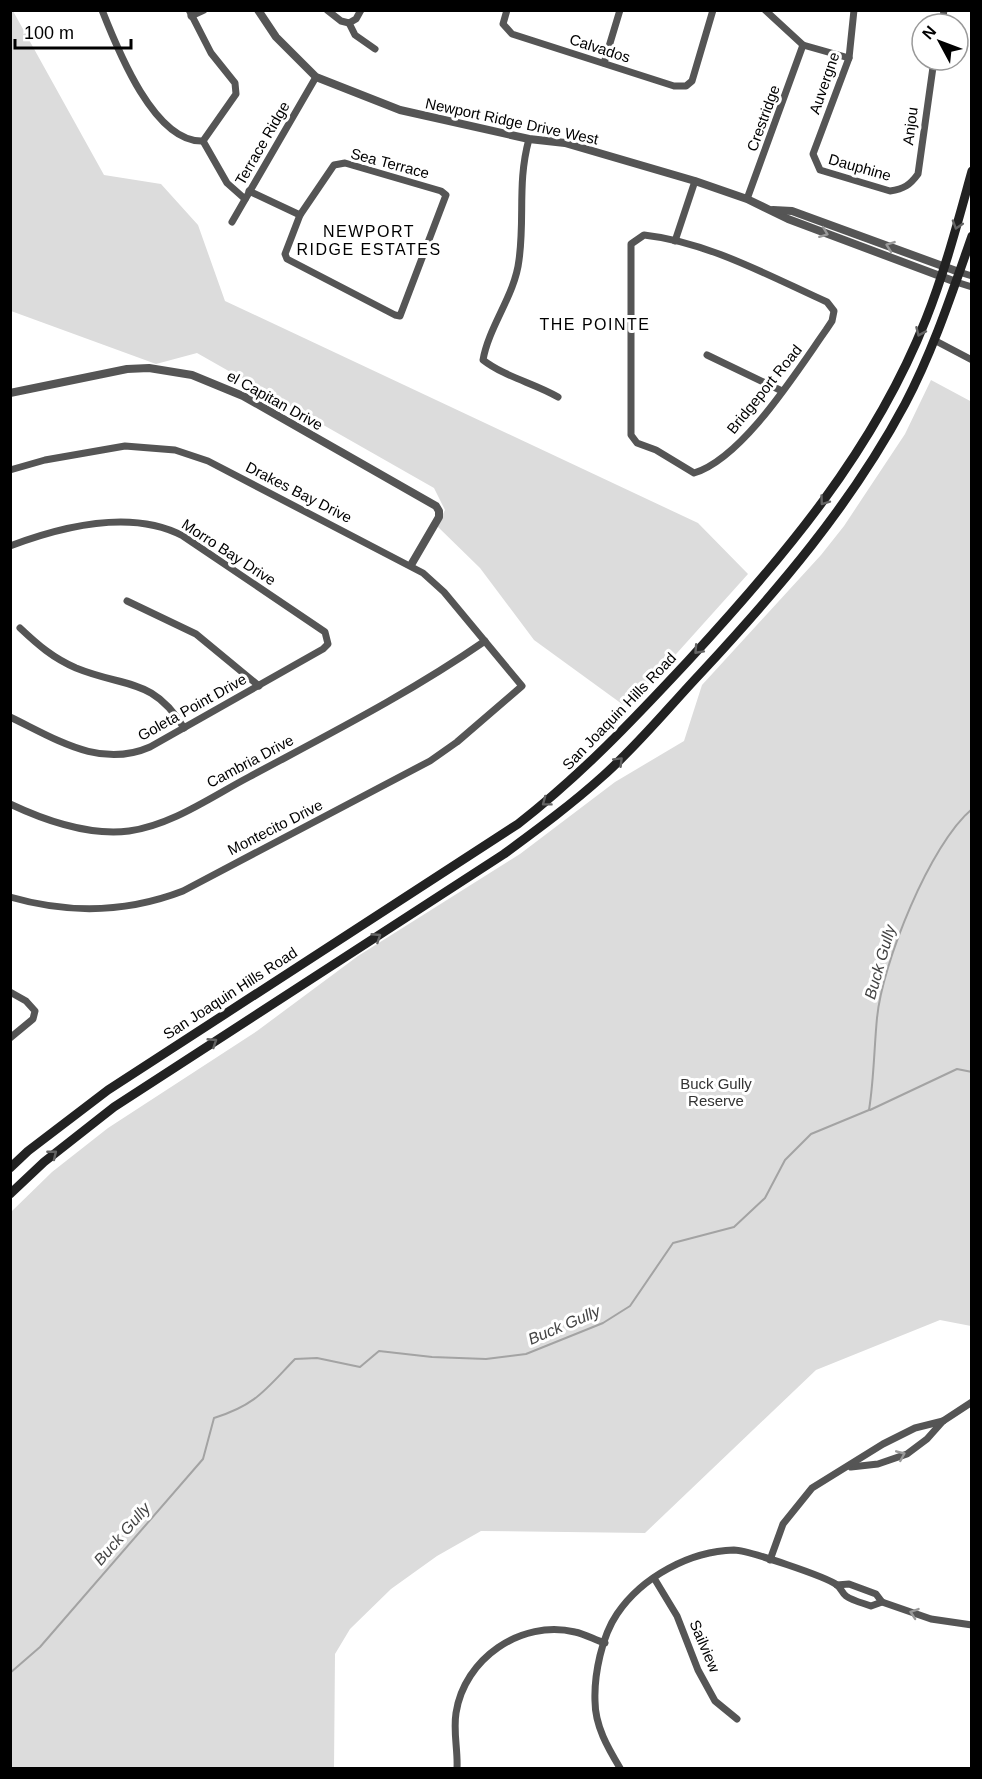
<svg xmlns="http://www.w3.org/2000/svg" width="982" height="1779" font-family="Arial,sans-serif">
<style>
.green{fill:#dcdcdc}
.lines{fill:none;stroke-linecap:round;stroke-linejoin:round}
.stream{stroke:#a3a3a3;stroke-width:2}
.minor{stroke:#555;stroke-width:7}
.tertiary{stroke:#555;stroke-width:8}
.secondary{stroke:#222;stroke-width:9}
.oneway{stroke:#646464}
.oneway2{stroke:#999}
.labels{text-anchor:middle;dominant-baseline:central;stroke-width:6;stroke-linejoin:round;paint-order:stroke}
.street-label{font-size:15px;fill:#000;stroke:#fff}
.park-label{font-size:15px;fill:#333;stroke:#fff}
.neighbourhood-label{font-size:16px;letter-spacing:1.5px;fill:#000;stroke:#fff}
.water-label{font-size:16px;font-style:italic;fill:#444;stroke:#fff}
</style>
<rect width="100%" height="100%" fill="#fff"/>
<g class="green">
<polygon points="10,11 13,11 104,175 161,184 198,225 225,301 698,523 748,574 624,712 622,704 534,640 480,568 437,526 445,510 434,488 197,353 156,364 11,311"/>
<polygon points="931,380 972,402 971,1326 940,1320 816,1370 645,1533 481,1531 437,1556 391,1589 350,1629 335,1654 334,1768 11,1768 11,1212 52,1172 108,1128 257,1031 358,956 520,854 615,782 684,741 702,685 821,555 844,526 905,434"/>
</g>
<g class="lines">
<g class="stream">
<polyline points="870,1110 957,1069 972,1072"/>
<path d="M10 1673 40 1647 203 1459 214 1418C256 1405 265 1390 295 1359L317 1358 360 1367 379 1351 432 1357 486 1359 526 1354 603 1323 630 1306 673 1243 734 1227 765 1198 785 1160 811 1134 869 1110C874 1079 874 1049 877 1018 882 964 930 844 972 809"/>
</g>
<g class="minor">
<path d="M102 10C117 48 154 143 203 141L236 94 235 83 211 53 189 10"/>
<polyline points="327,10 341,21 349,23"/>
<polyline points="507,10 503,24 512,34 674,86 686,86 692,81 713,10"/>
<polyline points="765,10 803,45 849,58"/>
<path d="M854 10 849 58 813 154 820 170 890 191C904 189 910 185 918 174L934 60"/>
<polyline points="191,16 204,10"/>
<polyline points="349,23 355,35 375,49"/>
<polyline points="349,23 356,19 361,10"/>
<polyline points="942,24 944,10"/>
<polyline points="604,63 620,10"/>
<path d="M529 139C517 183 525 217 519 260 515 295 489 326 483 360 505 377 534 383 558 397"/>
<polyline points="203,141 227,183 245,199"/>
<polygon points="345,163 441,191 446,195 400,316 395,315 287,259 285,254 300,215 334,165"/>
<polyline points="249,191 300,215"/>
<polyline points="747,199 803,45"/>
<polyline points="232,222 316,77"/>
<path d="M644 235C708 242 769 276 827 302L834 311 832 321 826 330C797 371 743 458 694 473L656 450 637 443 631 435V244Z"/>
<polyline points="675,241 695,181"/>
<polyline points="959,272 972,276"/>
<polyline points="956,282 972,287"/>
<polyline points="934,340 972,360"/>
<polyline points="707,355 782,391"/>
<path d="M10 470 45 460 125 446 175 450 208 461 423 573 444 592 522 686 457 742 430 761 183 891C126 913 69 914 10 897"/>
<path d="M10 546C63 526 132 509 183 536L325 632 328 644 323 649 150 747C100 769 56 739 10 717"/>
<polyline points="127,601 196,634 259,686"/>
<path d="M20 628C38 645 53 658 76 668 125 688 153 677 184 728"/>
<path d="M10 804C46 821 89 836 129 831 172 825 211 797 249 777 329 734 410 693 485 641"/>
<polyline points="10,992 26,1001 35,1011 33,1019 10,1038"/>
<polyline points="851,1467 878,1464 907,1454 927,1439 943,1421 972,1402"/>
<polyline points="770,1560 783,1524 812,1488 883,1444 915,1428 943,1421"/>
<polyline points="654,1578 677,1616 698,1670 715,1701 737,1719"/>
<polyline points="837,1585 849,1584 876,1594 882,1602 931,1619 972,1625"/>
<path d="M457 1768C458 1750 453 1732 456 1713 464 1659 521 1619 575 1632 585 1634 595 1640 605 1643"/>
<path d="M620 1768C608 1748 595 1726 595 1701 594 1674 602 1636 617 1614 642 1577 690 1551 734 1550 747 1550 827 1577 837 1585 841 1588 842 1593 846 1596 853 1601 863 1603 871 1606L882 1602"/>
</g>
<g class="tertiary">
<polyline points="258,10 276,37 316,77 400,110 529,139 565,143 695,181 747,199 788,219 956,282"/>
<polyline points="773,210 792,211 959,272"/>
<polyline points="10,393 127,369 149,368 192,375 243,396 436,506 439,511 439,517 411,565"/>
</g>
<g class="secondary">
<path d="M10 1168 28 1151 108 1090 518 824C582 774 633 720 688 661 783 558 874 451 926 319 945 271 958 221 972 171"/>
<path d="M10 1194 44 1162 114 1107 504 854C538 829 572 804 603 776 638 745 668 708 700 674 778 590 851 505 905 404 933 351 952 293 972 236"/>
</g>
</g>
<defs><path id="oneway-chevron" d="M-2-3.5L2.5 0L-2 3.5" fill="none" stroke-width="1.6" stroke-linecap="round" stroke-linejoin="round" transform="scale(1.5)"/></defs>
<g class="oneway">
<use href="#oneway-chevron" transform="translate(957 225) rotate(107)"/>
<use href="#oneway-chevron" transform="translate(920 332) rotate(114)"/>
<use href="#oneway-chevron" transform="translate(824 501) rotate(126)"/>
<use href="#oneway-chevron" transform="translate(698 650) rotate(133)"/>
<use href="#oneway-chevron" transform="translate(619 761) rotate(-45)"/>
<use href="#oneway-chevron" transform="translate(546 802) rotate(143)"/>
<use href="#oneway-chevron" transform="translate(377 937) rotate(-33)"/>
<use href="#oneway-chevron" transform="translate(213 1042) rotate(-33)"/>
<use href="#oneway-chevron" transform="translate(53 1154) rotate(-39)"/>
</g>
<g class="oneway2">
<use href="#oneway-chevron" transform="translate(824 233) rotate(21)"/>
<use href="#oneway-chevron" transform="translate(890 246) rotate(-160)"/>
<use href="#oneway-chevron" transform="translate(901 1455) rotate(-23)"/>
<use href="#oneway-chevron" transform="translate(914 1613) rotate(-161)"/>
</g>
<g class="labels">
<g class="street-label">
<text transform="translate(600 48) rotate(18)">Calvados</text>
<text transform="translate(824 83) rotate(-71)">Auvergne</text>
<text transform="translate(763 118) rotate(-70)">Crestridge</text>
<text transform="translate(512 121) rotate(12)">Newport Ridge Drive West</text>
<text transform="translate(910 126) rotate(-83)">Anjou</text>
<text transform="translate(262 143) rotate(-60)">Terrace Ridge</text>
<text transform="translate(390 163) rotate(15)">Sea Terrace</text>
<text transform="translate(860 167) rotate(16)">Dauphine</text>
<text transform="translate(764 389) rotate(-51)">Bridgeport Road</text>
<text transform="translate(275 400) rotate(29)">el Capitan Drive</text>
<text transform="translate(299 492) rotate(27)">Drakes Bay Drive</text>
<text transform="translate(229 552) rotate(33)">Morro Bay Drive</text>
<text transform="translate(192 707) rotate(-29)">Goleta Point Drive</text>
<text transform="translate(619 711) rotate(-46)">San Joaquin Hills Road</text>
<text transform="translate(250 761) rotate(-28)">Cambria Drive</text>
<text transform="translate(275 827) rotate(-27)">Montecito Drive</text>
<text transform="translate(230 993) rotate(-33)">San Joaquin Hills Road</text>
<text transform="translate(705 1646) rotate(67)">Sailview</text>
</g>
<g class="park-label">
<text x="716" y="1083">Buck Gully<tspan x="716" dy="17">Reserve</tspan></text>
</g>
<g class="neighbourhood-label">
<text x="369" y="231">NEWPORT<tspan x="369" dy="18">RIDGE ESTATES</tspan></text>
<text x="595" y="324">THE POINTE</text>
</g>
<g class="water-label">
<text transform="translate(880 962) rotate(-74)">Buck Gully</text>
<text transform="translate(564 1325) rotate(-23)">Buck Gully</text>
<text transform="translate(122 1534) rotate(-49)">Buck Gully</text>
</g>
</g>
<rect width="982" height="1779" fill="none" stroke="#000000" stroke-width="24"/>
<g transform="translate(940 42) rotate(311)"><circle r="28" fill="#ffffff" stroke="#999999" stroke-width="1.5"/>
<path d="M0-4.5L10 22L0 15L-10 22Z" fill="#000000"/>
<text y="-9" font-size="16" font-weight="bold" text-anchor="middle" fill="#000000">N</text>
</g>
<path d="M15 39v9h116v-9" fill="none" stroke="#000000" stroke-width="3"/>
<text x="24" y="39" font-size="18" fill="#000000" stroke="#ffffff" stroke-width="4.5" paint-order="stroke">100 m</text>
</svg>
